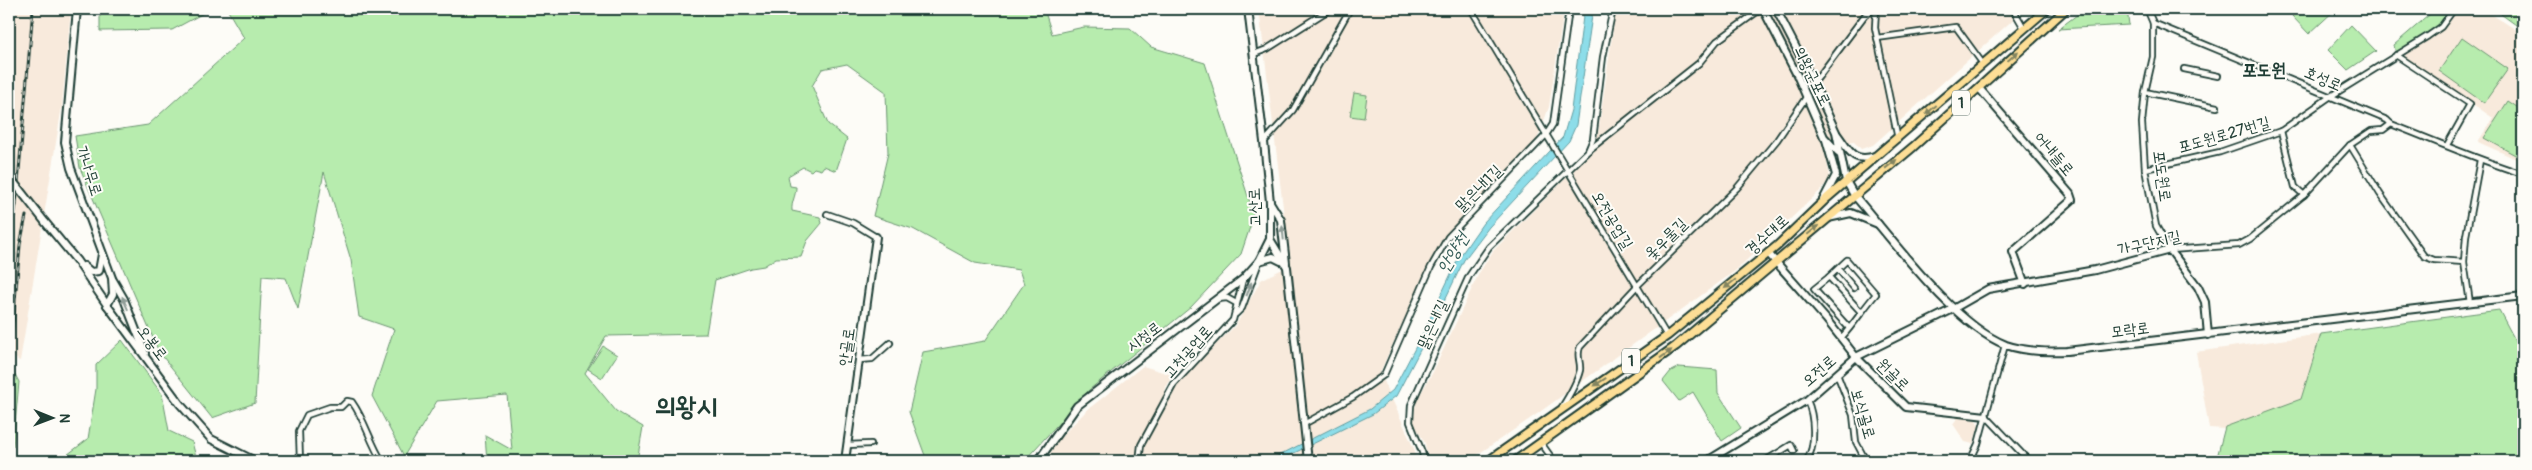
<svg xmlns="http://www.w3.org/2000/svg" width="2532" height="470" font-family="Pangolin,'Poor Story',sans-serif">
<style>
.built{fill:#f8eadc}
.green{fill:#b7ecae;stroke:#6b9471}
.water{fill:#8ddde9;stroke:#619da1}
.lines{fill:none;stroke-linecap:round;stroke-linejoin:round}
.street-casing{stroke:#1f3d34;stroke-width:8}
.secondary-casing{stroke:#1f3d34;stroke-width:10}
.primary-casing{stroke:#1f3d34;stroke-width:11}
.street{stroke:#fdfcf7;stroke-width:4.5}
.secondary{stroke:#fdfcf7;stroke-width:6}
.primary{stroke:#fdde96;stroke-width:7}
.rail-casing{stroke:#1f3d34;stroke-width:3}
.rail{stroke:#fdfcf7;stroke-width:1;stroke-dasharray:4;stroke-linecap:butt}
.secondary-bridge-casing{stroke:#1f3d34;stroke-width:10;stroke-linecap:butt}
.secondary-bridge{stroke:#fdfcf7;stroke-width:6}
.oneway{fill:#838560}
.oneway2{fill:#8e9c96}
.labels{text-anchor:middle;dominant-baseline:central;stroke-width:4;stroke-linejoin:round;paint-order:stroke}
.shield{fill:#fdfcf7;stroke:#62766e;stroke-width:1}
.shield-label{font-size:15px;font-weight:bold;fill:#1f3d34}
.street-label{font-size:16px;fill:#1f3d34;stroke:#fdfcf7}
.neighbourhood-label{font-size:18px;font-weight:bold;fill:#1f3d34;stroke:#fdfcf7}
.water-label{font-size:18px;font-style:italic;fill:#355d58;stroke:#fdfcf7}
.town-label{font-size:26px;font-weight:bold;fill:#1f3d34;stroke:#fdfcf7}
</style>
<rect width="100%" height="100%" fill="#fdfcf7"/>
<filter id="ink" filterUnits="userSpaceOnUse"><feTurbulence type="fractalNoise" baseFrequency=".02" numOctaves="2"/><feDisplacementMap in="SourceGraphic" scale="10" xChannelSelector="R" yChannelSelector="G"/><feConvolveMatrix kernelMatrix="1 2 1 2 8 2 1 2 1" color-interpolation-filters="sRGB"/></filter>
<g filter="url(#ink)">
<g class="built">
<polygon points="9,9 71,9 62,106 20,361 9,355"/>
<polygon points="1259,9 1564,9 1549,107 1537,140 1462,217 1434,254 1380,372 1415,451 1416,461 1046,461 1057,441 1087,410 1143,366 1169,374 1172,376 1164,390 1172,394 1181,379 1236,325 1261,280 1290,265"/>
<polygon points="1616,9 2025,9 1873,145 1861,149 1853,141 1827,162 1830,178 1820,191 1735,271 1537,414 1468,461 1428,461 1425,443 1413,422 1416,402 1433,372 1479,273 1493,251 1590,154 1598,134"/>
<polygon points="2457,9 2483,9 2523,34 2523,162 2478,142 2493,118 2405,57 2406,51 2430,38"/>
<polygon points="2321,334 2301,399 2225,429 2209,428 2196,352"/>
<polygon points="1958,417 1976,420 1979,426 1973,444 1965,442 1953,424"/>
</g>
<g class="green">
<polygon points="100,9 211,9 172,30 100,31"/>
<path d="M227 9H1044L1052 34 1084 27 1130 28 1151 47 1205 63 1254 215 1241 254 1191 307 1089 390 1024 461H927L909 412 923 352 985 341 1024 284 1019 270 975 263 913 229 873 216 888 153 886 92 847 64 822 69 812 86 828 124 847 139 836 171 824 166 821 170 814 168 811 171 803 167 788 176 790 186 796 187C796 196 791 202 792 211L820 217 822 223 807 241 801 257 776 258 764 266 751 268 715 280 706 334 606 336 585 373 616 411 643 427 637 461H487L485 435 512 450 507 395 437 401 404 456 372 396 394 329 359 317 351 260 324 172 298 309 286 278 262 276 255 403 212 418 159 352 80 168 75 136 148 125 244 38Z"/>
<polygon points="2085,9 2127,9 2129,25 2058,29"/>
<polygon points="2300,9 2336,9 2309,34 2292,16"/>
<polygon points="2436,9 2453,9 2428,36 2396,55 2394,45"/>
<polygon points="2494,9 2523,9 2523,30"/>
<polygon points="2351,25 2376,51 2348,70 2328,50"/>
<polygon points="2462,37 2508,69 2484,103 2439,71"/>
<polygon points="1354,93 1367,95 1364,118 1350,116"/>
<polygon points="2508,101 2523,111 2523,151 2519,157 2484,138"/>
<polygon points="2499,310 2523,355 2523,461 2216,461 2225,427 2301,399 2321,334"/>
<polygon points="122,340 162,394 169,431 192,442 197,461 59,461 88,439 96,389 96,365"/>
<polygon points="603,346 617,355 602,378 588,369"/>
<polygon points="9,363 19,382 13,446 9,451"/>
<polygon points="1679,367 1717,370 1718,393 1741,428 1722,441 1693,392 1679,401 1663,381 1671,371"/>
</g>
<polygon class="water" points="1584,9 1593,9 1576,125 1569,141 1489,227 1464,260 1430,331 1396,396 1373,414 1278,461 1268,461 1370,409 1393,390 1424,331 1458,259 1483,223 1563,137 1571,110"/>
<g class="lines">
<defs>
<g id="street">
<polyline points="1471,9 1667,336"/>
<polyline points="1876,9 1875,28 1898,139"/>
<polyline points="2013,9 2024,28"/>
<polyline points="2147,9 2153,23 2153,57 2145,92 2142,123 2145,169 2156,226 2170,250 2239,245 2250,239 2304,195 2350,145 2371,131 2383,130 2391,124"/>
<path d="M2153 23 2387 120 2391 124C2435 141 2478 160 2523 174"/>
<polyline points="1877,38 1956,27 1983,64"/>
<polyline points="1254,54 1267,49 1330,9"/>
<polyline points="2396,55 2470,104 2447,145"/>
<polyline points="2184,69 2218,76"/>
<polyline points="1814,83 1865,15 1876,9"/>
<polyline points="2145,92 2217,107"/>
<polyline points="2281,131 2295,187 2304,195"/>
<polyline points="1264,142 1293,110 1350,9"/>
<polyline points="2350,145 2380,194 2424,256 2434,260 2464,262"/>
<polyline points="1589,150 1699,63 1717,41 1761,9"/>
<polyline points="2145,169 2220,152 2281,131 2331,96 2428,36 2441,27 2454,9"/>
<polyline points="827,214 853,223 876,237"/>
<polyline points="1838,269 1854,288"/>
<polyline points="1829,277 1814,289 1849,328"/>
<polyline points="1218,299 1227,298 1236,303"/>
<polyline points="2470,303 2464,262 2466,236 2480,160"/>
<polyline points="1236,314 1242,308 1258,265"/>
<path d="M1841 338C1854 324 1863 309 1876 294L1847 260 1829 277 1861 312"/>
<polyline points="859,360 872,359 890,343"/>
<polyline points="1837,374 1853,415 1856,442 1866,461"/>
<path d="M1562 407C1569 396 1577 383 1580 370 1581 361 1576 356 1580 347L1637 286 1737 188 1777 140 1807 96"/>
<polyline points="1986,416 2029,461"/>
<polyline points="1304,424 1353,397 1384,375 1431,267 1448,237 1546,135 1553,124 1569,9"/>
<polyline points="1541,443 1554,461"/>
<polyline points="847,445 871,444"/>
<path d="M300 461 299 431 307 415 330 407H341L347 401 352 402C365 420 370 442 382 461"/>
<polyline points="1139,461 1141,445 1174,384 1233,320 1243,279"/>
<polyline points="1424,461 1422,452 1410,422 1411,405 1469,276 1489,247 1588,151 1593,139 1603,57 1613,9"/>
<polyline points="1765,461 1791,445 1794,451"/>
<path d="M1806 461C1817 447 1814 415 1807 400"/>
<polyline points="1970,461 1978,444 2005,345"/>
</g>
<g id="secondary">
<polyline points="77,9 65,142 71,168 112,278 113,294 107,305"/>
<polyline points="1248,9 1264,142 1270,202 1270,239 1287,267 1308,461"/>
<polyline points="1763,9 1797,75 1824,137 1838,152"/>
<path d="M1776 9 1807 69 1836 132 1846 181 1854 195C1892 239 1954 325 2006 345 2026 352 2047 352 2067 351L2523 296"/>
<polyline points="1979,88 2070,194 2072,200 2013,252 2025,284"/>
<path d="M1837 134C1849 150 1852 163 1875 156"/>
<polyline points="1823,200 1836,175 1826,140"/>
<polyline points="1270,202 1281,220 1286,263"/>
<polyline points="1828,218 1851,213 1878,224"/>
<polyline points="45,222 77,261 107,305 180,404 211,439 255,461"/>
<polyline points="1768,253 1826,319 1856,357 1906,407 1986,416"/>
<polyline points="1259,261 1273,257 1281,261"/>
<polyline points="84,266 91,272 99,271 102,254"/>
<polyline points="113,280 124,299 145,353"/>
<polyline points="845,461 876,237"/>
<polyline points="1038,461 1077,406 1243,279 1259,261 1270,239"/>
<polyline points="1707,461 1807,400 1856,357 1953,309 1988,289 2095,270 2170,250 2198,287 2205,302 2208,335"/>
</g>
<g id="primary">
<polyline points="1488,461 1667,336 1777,246 1827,198 2047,9"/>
<polyline points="1515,461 1676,346 1913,147 2066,9"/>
</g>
</defs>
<use href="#street" class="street-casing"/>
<use href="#secondary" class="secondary-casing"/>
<use href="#primary" class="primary-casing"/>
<use href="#street" class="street"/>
<use href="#secondary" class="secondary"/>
<use href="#primary" class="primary"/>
<defs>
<g id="rail">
<polyline points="9,243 16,205 33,9"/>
<polyline points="9,279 14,254"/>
<polyline points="12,334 20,245 26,216"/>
</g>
</defs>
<use href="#rail" class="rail-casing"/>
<use href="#rail" class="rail"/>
<defs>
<polyline id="secondary-bridge" points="9,176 45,222"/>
</defs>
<use href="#secondary-bridge" class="secondary-bridge-casing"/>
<use href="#secondary-bridge" class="secondary-bridge"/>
</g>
<defs><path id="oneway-solid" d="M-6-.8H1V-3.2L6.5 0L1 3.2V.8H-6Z" transform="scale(1.25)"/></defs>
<g class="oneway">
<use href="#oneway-solid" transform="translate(2013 56) rotate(-42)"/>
<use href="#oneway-solid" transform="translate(1931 110) rotate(139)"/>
<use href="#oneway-solid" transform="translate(1891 164) rotate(-38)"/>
<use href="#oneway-solid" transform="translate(1813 230) rotate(-40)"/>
<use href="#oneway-solid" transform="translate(1730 284) rotate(141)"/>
<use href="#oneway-solid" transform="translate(1666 354) rotate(-36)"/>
<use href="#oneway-solid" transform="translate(1600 382) rotate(146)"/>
</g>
<g class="oneway2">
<use href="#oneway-solid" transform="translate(1283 233) rotate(-96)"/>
<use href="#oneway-solid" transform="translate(1249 289) rotate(-70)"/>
<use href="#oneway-solid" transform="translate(125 303) rotate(-114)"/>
</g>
</g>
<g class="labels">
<g class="shield">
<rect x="1952" y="90.5" width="18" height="25" rx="4"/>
<rect x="1622" y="348.5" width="18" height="25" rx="4"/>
</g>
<g class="shield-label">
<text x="1961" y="103">1</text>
<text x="1631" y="361">1</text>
</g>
<g class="street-label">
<text transform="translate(1812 76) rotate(64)">의왕군포로</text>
<text transform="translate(2323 79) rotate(23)">호성로</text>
<text transform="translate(2224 135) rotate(-16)">포도원로27번길</text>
<text transform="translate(2054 154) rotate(50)">어내들로</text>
<text transform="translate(89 171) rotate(72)">가나무로</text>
<text transform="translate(2162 176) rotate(82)">포도원로</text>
<text transform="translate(1479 188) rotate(-45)">맑은내1길</text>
<text transform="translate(1255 207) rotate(-92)">고산로</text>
<text transform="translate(1612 220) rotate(59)">오전공업길</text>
<text transform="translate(1767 235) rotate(-42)">경수대로</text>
<text transform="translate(1666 239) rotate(-45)">옻우물길</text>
<text transform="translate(2149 243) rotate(-13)">가구단지길</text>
<text transform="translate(1433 324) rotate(-65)">맑은내길</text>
<text transform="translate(2130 330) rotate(-7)">모락로</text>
<text transform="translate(1144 337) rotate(-37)">시청로</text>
<text transform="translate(152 343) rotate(53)">오봉로</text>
<text transform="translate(847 347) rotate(-82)">안골로</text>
<text transform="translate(1188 352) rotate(-49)">고천공업로</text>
<text transform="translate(1819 371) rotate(-41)">오전로</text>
<text transform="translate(1893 375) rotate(45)">원골로</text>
<text transform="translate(1863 414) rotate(74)">보식골로</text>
</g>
<g class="neighbourhood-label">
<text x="2264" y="70">포도원</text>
</g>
<g class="water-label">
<text transform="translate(1453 253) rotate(-59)">안양천</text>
</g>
<g class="town-label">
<text x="686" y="407">의왕시</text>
</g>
</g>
<rect width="2532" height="470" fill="none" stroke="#fdfcf7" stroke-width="30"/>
<rect x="15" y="15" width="2502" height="440" fill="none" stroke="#1f3d34" stroke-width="2" filter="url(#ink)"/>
<g transform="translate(52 418) rotate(91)" stroke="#fdfcf7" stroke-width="4" paint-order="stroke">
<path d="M0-4L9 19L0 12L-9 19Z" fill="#1f3d34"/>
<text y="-8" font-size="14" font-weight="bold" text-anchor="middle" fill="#1f3d34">N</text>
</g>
</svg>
